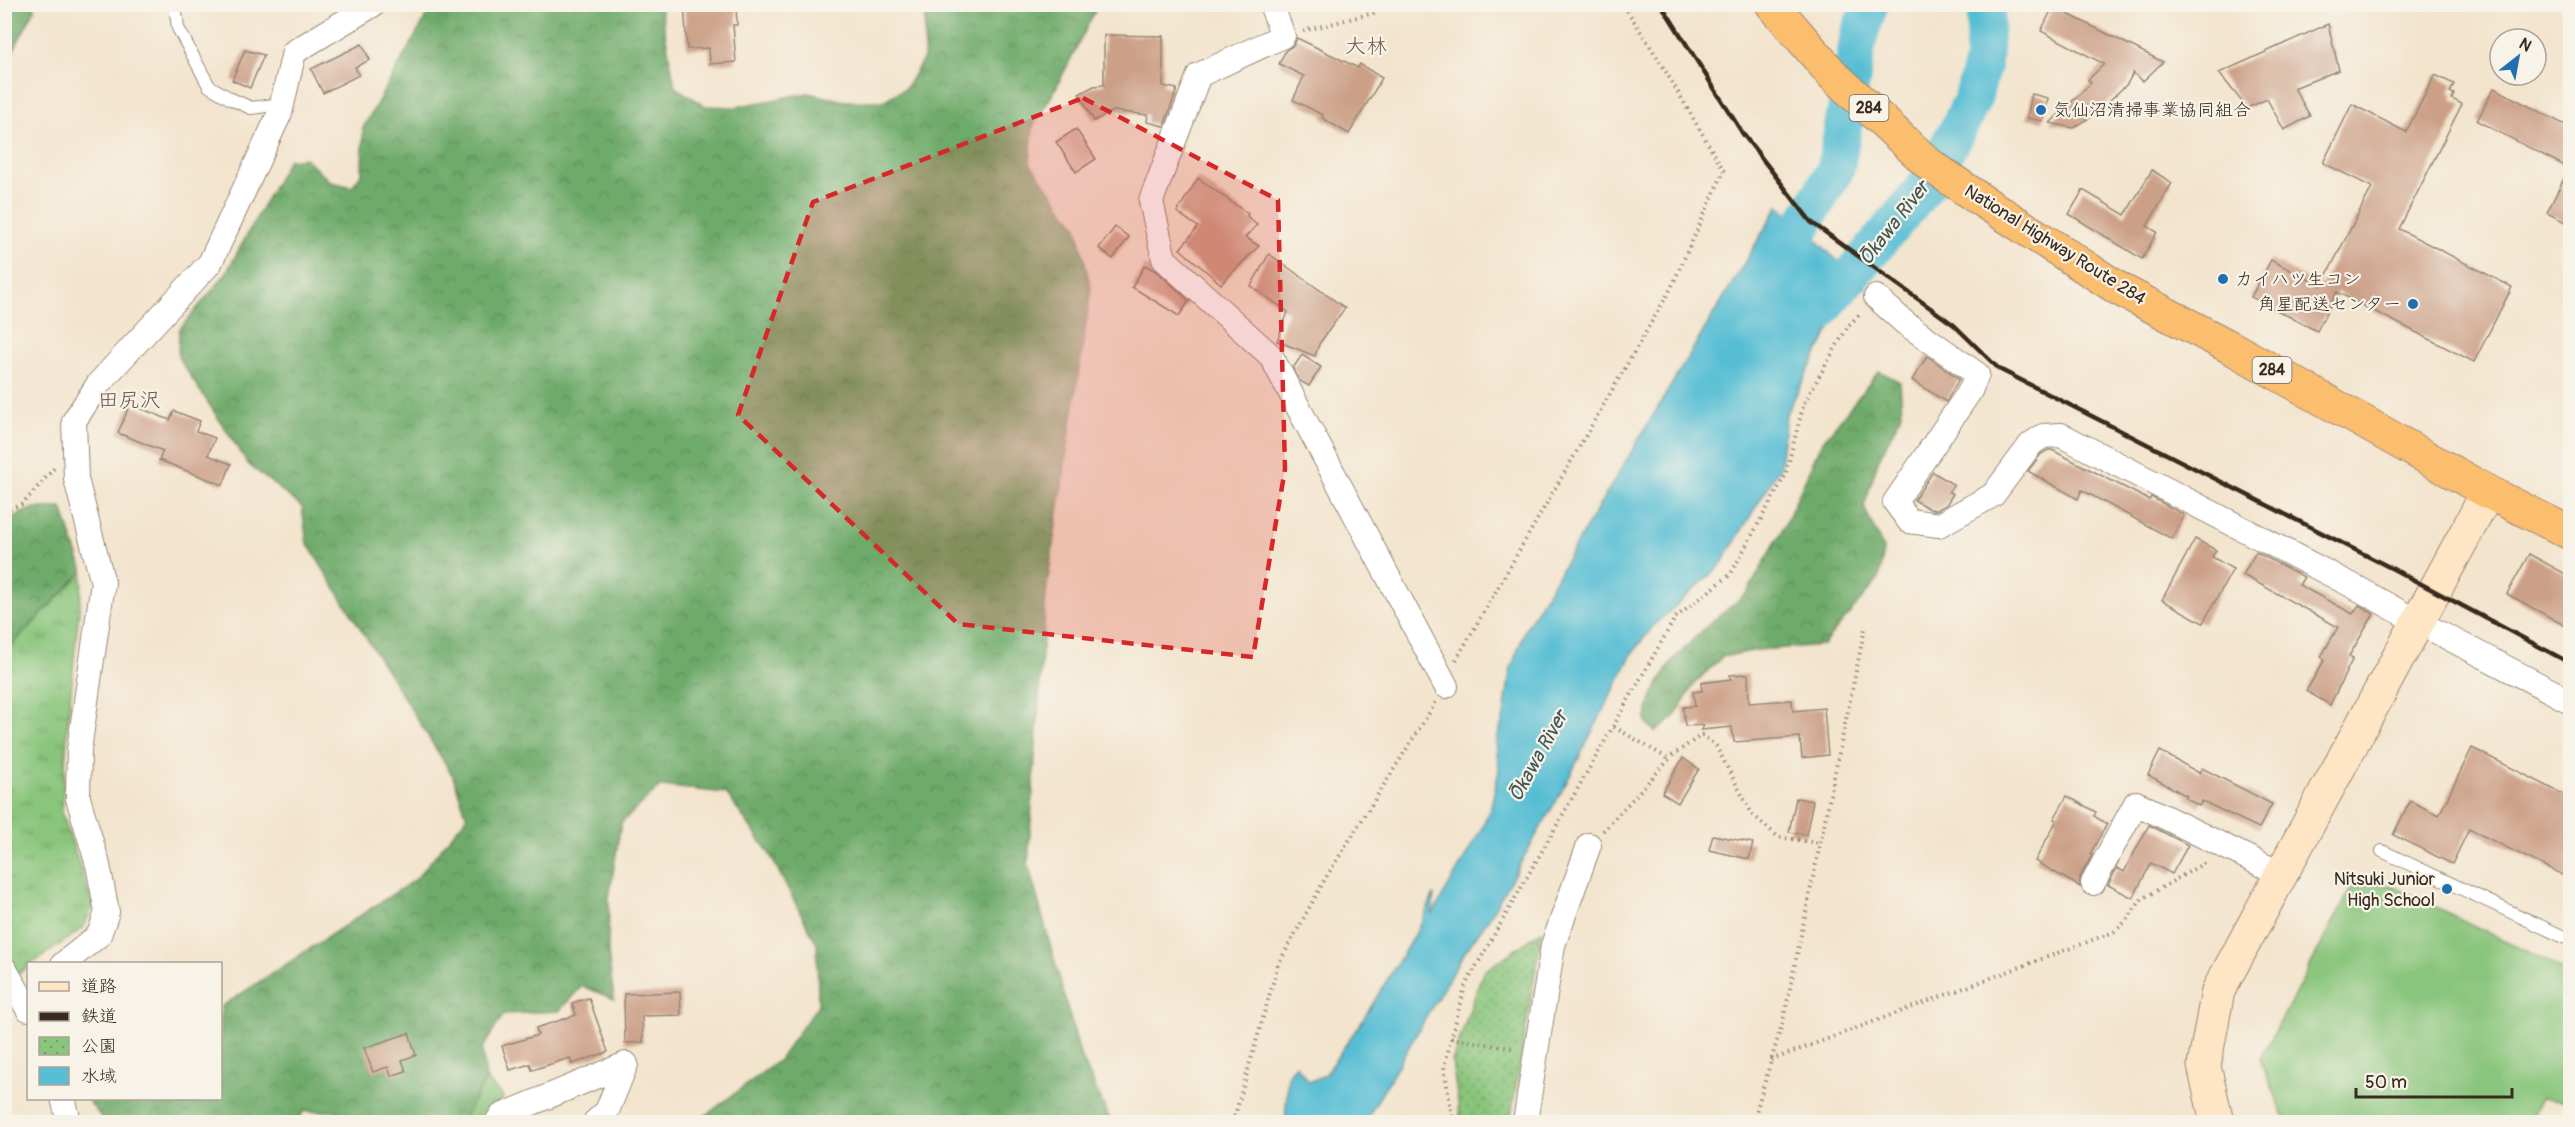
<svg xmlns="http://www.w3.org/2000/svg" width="2575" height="1127" font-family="Pangolin,'Klee One',sans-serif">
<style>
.grass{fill:url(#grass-tufts);stroke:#62784c;stroke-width:1.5}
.forest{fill:url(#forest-crowns);stroke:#546a44;stroke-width:1.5}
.park{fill:url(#park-dots);stroke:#62784c;stroke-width:1.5}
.pitch{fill:#89c57b;stroke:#62784c;stroke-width:1.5}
.water{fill:#57bed4;stroke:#497479;stroke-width:1.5}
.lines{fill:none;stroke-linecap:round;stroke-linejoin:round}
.river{stroke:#57bed4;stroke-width:38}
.building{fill:#cca088}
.lane-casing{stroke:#978776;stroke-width:14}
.street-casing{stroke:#978776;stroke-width:26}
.secondary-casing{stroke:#978776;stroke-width:35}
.highway-casing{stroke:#978776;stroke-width:35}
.path{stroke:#978776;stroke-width:4;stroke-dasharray:1.5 4.5;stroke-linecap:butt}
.lane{stroke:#fff;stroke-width:12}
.street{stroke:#fff;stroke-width:24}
.secondary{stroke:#fde5c5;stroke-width:33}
.highway{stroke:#fbbd6e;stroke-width:33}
.rail{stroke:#3b2a1e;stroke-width:4.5}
.marked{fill:#d62828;fill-opacity:0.2;stroke:#d62828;stroke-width:4.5;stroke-dasharray:12 8;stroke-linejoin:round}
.poi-dot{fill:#1f6fb2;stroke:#f7f3e8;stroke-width:2}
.labels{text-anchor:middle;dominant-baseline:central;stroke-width:4.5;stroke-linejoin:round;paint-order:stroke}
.shield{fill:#f7f3e8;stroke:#73665b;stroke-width:1.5}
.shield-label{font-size:16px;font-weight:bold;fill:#3b2a1e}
.poi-label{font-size:18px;fill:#3b2a1e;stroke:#f7f3e8;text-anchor:start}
.street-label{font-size:18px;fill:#3b2a1e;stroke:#f7f3e8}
.water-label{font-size:20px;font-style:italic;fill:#435655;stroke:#f7f3e8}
.quarter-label{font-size:21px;fill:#6e5343;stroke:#f7f3e8}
</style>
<defs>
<pattern id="grass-tufts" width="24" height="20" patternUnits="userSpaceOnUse" patternTransform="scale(1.5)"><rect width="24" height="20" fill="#89c57b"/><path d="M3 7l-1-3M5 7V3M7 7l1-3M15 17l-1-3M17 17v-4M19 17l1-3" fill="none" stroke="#71a064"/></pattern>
<pattern id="forest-crowns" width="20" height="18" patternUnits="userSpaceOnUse" patternTransform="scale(1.5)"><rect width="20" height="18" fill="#6eaa6b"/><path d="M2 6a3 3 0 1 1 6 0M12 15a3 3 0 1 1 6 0" fill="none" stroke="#5c8b57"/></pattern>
<pattern id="park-dots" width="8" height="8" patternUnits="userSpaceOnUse" patternTransform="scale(1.5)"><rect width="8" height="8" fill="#89c57b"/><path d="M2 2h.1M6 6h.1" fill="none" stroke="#71a064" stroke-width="1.8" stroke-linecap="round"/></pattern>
</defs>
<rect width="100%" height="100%" fill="#f7f3e8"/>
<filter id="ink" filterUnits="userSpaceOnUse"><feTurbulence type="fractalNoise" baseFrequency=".0167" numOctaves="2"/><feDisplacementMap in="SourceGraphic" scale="12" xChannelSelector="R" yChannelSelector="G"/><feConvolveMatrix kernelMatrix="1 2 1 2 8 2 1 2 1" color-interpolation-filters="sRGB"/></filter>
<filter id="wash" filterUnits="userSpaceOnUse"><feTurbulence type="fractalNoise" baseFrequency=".008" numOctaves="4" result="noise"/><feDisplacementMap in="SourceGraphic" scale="24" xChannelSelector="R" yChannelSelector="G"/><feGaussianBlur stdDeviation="1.35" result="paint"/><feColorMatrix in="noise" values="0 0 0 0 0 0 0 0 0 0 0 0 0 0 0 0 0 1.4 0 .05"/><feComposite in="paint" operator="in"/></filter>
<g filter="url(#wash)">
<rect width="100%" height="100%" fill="#f3e4cd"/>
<g class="grass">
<polygon points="83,571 68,720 62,813 93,906 83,928 33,963 28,964 28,967 15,976 5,958 5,652"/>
<polygon points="486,1079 503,1097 493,1122 462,1122"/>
</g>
<g class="forest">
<polygon points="5,4 33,5 35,9 5,67"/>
<polygon points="433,5 660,5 675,87 705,106 736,107 808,93 845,101 883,101 906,88 924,58 925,5 1098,5 1054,92 1033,126 1030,163 1077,227 1091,289 1046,593 1028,864 1080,1054 1111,1122 697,1122 779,1060 818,1005 817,944 769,853 726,793 661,786 621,823 609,898 608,952 614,999 582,986 559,1011 504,1014 482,1049 486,1079 462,1122 348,1122 346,1112 304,1111 297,1122 105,1122 87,1099 220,1098 221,1007 416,879 467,817 453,776 307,543 302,507 249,465 178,357 179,330 225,275 288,160 305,158 331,182 352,187 362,173 363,128"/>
<polygon points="1879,371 1900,382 1902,413 1878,461 1864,507 1884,550 1879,579 1823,645 1757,650 1722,657 1695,683 1674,718 1655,732 1645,721 1652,695 1672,661 1708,625 1747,593 1784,527 1821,444"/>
<polygon points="34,508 62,508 83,571 5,652 5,520"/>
</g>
<polygon class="park" points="1542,931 1510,1122 1461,1122 1452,1061 1483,972"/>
<polygon class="pitch" points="2355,881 2392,886 2570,972 2570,1103 2541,1098 2529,1122 2287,1122 2260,1060"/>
<polygon class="water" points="1779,205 1866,288 1854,292 1835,319 1786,414 1780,467 1720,566 1654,625 1633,652 1564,787 1489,918 1460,959 1365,1122 1285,1122 1288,1075 1296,1065 1309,1082 1325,1075 1366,1015 1421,924 1434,894 1432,915 1483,826 1491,806 1499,770 1496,742 1504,716 1510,671 1526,628"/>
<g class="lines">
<g class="river">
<polyline points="1777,271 1836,168 1859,35 1870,4"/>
<polyline points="1818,314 1921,192 1957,131 1973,98 1983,61 1987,4"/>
</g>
</g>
<g id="blocks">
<g class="building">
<polygon points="684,4 736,4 737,25 733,25 736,62 710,64 709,48 687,49"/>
<polygon points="2053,7 2066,13 2163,62 2143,81 2133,73 2127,84 2094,115 2074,128 2050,123 2091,83 2088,80 2104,64 2041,31"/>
<polygon points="2328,24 2339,70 2294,88 2310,116 2284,130 2267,99 2247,108 2219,73"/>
<polygon points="1104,35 1163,36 1163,86 1177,89 1164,126 1147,122 1148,115 1113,111 1094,121 1079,94 1094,86 1104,85"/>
<polygon points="1297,38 1358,68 1360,64 1382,78 1349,134 1322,118 1323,115 1293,100 1304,76 1279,64 1286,50 1294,45"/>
<polygon points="362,44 370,60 355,67 359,75 323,93 311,69"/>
<polygon points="245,50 264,55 250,88 232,80"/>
<polygon points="2435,75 2454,84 2450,92 2454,94 2452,99 2462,104 2399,229 2512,287 2474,362 2337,292 2317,331 2251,297 2271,260 2321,286 2372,187 2323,163 2352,104 2406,132"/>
<polygon points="2494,88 2571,128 2571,225 2547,213 2569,168 2477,121"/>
<polygon points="2032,94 2048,98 2043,121 2027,118"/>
<polygon points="1076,129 1096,159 1076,172 1056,142"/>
<polygon points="2152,170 2172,183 2147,226 2157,232 2142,259 2069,214 2083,190 2125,215"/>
<polygon points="1198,178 1248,214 1247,216 1257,225 1245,237 1259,246 1221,284 1180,249 1198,227 1177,212"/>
<polygon points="1115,227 1129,237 1113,259 1099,248"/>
<polygon points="1269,254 1345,308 1319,344 1315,356 1277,341 1288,312 1251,286"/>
<polygon points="1145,265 1159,273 1189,301 1179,316 1132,287"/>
<polygon points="1302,355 1321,367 1309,386 1300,381 1293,368"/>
<polygon points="1927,356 1959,379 1946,402 1912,380"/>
<polygon points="130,404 170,420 174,411 200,421 196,431 215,438 208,455 231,464 223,485 159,460 163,451 118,433"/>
<polygon points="2048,450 2052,450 2149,500 2151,497 2184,515 2172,539 2082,490 2078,499 2028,471 2041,454"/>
<polygon points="1933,472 1954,485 1949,491 1953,494 1946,505 1936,510 1930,509 1914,500"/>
<polygon points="2195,539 2216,550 2212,557 2233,569 2203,623 2162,600"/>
<polygon points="2256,552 2304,577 2299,585 2353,614 2359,605 2374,614 2349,656 2353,658 2330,705 2306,691 2325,659 2321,657 2338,627 2243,575"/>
<polygon points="2529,554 2571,577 2571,629 2507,594"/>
<polygon points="1748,674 1749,703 1792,700 1793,711 1824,708 1828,755 1802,758 1800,737 1734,742 1732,727 1701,730 1704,725 1685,726 1683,707 1695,706 1693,692 1702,691 1701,683 1731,679 1730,675"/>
<polygon points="2472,748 2565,795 2563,798 2571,802 2571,879 2469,829 2452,864 2393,835 2410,801 2439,815"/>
<polygon points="2160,751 2199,773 2202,768 2272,804 2259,828 2202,801 2199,806 2185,798 2187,796 2148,775"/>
<polygon points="1683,758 1699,769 1678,803 1662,793"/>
<polygon points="2067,796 2096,812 2094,816 2107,824 2090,854 2092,855 2080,877 2080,887 2035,861 2057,820 2054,819"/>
<polygon points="1796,798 1813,801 1806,835 1789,832"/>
<polygon points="2149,825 2188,845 2172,874 2151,863 2133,898 2108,885 2117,868 2124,872"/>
<polygon points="1713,835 1753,843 1749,859 1709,850"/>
<polygon points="680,992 681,1015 642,1016 643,1042 625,1043 624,994"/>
<polygon points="589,998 608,1052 572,1064 570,1058 532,1070 530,1064 510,1070 502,1046 538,1035 536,1028 576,1015 572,1003"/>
<polygon points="409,1033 416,1055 402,1060 406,1071 391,1076 388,1067 373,1072 364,1048"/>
</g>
</g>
</g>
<g filter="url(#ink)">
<use href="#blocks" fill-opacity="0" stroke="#978776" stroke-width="1.5"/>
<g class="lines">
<defs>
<g id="lane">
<polyline points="175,4 178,28 209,86 231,99 251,108 282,104"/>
<polyline points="2382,851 2570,940"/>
</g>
<g id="street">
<polyline points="1271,4 1283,36 1199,75 1151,201 1164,259 1271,356 1446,686"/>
<polyline points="1876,297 1905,323 1977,374 1970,391 1895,502 1909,521 1939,525 1993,495 2031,444 2043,436 2061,435 2357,588 2416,621 2570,701"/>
<polyline points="2093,883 2136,803 2281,874"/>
<polyline points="63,964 99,935 107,912 98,865 78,798 79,750 103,583 76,479 74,421 99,383 210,263 280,113 294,52 374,4"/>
<polyline points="4,968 28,1009"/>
<polyline points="63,1098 69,1122"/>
<polyline points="497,1122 501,1116 626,1064 607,1111 595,1122"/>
<polyline points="1525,1122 1553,945 1589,845"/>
</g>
<polyline id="secondary" points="2217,1122 2204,1066 2218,991 2488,492"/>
<polyline id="highway" points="1772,4 1833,75 1930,165 1978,198 2119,289 2230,347 2488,492 2570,533"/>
</defs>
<use href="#lane" class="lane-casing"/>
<use href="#street" class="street-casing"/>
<use href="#secondary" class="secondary-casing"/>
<use href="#highway" class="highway-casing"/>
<g class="path">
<polyline points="1303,31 1373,13 1387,4"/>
<polyline points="4,511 23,504 55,467"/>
<polyline points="1456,660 1670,290 1724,171 1662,65 1623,4"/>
<polyline points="1614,727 1669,759"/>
<polyline points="1603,831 1674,754 1702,735 1716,746 1752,814 1778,837 1820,843"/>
<polyline points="1451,1038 1516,1049"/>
<polyline points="1771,1060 2114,932 2125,922 2142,899 2208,861"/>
<polyline points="1233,1122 1278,965 1325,879 1436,702"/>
<polyline points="1453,1122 1444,1067 1465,986 1675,618 1730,575 1785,476 1804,403 1848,326 1861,313"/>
<polyline points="1753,1122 1784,1017 1865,628"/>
</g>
<use href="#lane" class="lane"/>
<use href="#street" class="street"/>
<use href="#secondary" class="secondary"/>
<use href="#highway" class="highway"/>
<polyline class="rail" points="1661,4 1743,134 1811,222 1954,325 1999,369 2395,570 2570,663"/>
</g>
</g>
<path class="marked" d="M1083 98 1278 200 1285 469 1253 657 958 624 738 415 813 202Z"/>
<g class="poi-dot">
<circle cx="2041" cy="110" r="6"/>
<circle cx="2223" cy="279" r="6"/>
<circle cx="2413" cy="304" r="6"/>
<circle cx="2447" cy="889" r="6"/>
</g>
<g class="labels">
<g class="shield">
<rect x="1849.5" y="95" width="39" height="26" rx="4.5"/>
<rect x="2252.5" y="357" width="39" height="26" rx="4.5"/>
</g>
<g class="shield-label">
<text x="1869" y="108">284</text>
<text x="2272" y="370">284</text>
</g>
<g class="poi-label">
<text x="2053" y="110">気仙沼清掃事業協同組合</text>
<text x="2235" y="279">カイハツ生コン</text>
<text x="2401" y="304" text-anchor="end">角星配送センター</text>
<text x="2435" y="879" text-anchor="end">Nitsuki Junior<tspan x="2435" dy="21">High School</tspan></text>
</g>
<g class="street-label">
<text transform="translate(2055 245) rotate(32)">National Highway Route 284</text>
</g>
<g class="water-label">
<text transform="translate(1894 223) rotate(-52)">Ōkawa River</text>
<text transform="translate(1538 756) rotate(-61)">Ōkawa River</text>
</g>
<g class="quarter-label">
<text x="1366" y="46">大林</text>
<text x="129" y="400">田尻沢</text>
</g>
</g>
<rect width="2575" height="1127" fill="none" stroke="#f7f3e8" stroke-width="24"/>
<rect x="27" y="962" width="195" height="138" fill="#f7f3e8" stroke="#aca397" stroke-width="1.5"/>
<rect x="39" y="982" width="30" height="9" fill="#fde5c5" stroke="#aca397" stroke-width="1.5"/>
<text x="81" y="992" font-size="18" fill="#3b2a1e">道路</text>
<rect x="39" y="1012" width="30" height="9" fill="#3b2a1e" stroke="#aca397" stroke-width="1.5"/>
<text x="81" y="1022" font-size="18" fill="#3b2a1e">鉄道</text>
<rect x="39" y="1037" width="30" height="18" fill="url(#park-dots)" stroke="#aca397" stroke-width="1.5"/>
<text x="81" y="1052" font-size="18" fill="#3b2a1e">公園</text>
<rect x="39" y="1067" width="30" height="18" fill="#57bed4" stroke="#aca397" stroke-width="1.5"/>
<text x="81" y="1082" font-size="18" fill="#3b2a1e">水域</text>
<g transform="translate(2518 57) rotate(31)"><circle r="28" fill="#f7f3e8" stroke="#aca397" stroke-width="1.5"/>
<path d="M0-4.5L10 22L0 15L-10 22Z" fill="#1f6fb2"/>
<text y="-9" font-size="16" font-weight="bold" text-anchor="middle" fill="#3b2a1e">N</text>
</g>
<path d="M2356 1088v9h156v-9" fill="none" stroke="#3b2a1e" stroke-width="3"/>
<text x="2365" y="1088" font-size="18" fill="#3b2a1e" stroke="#f7f3e8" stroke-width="4.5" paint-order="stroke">50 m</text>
</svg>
